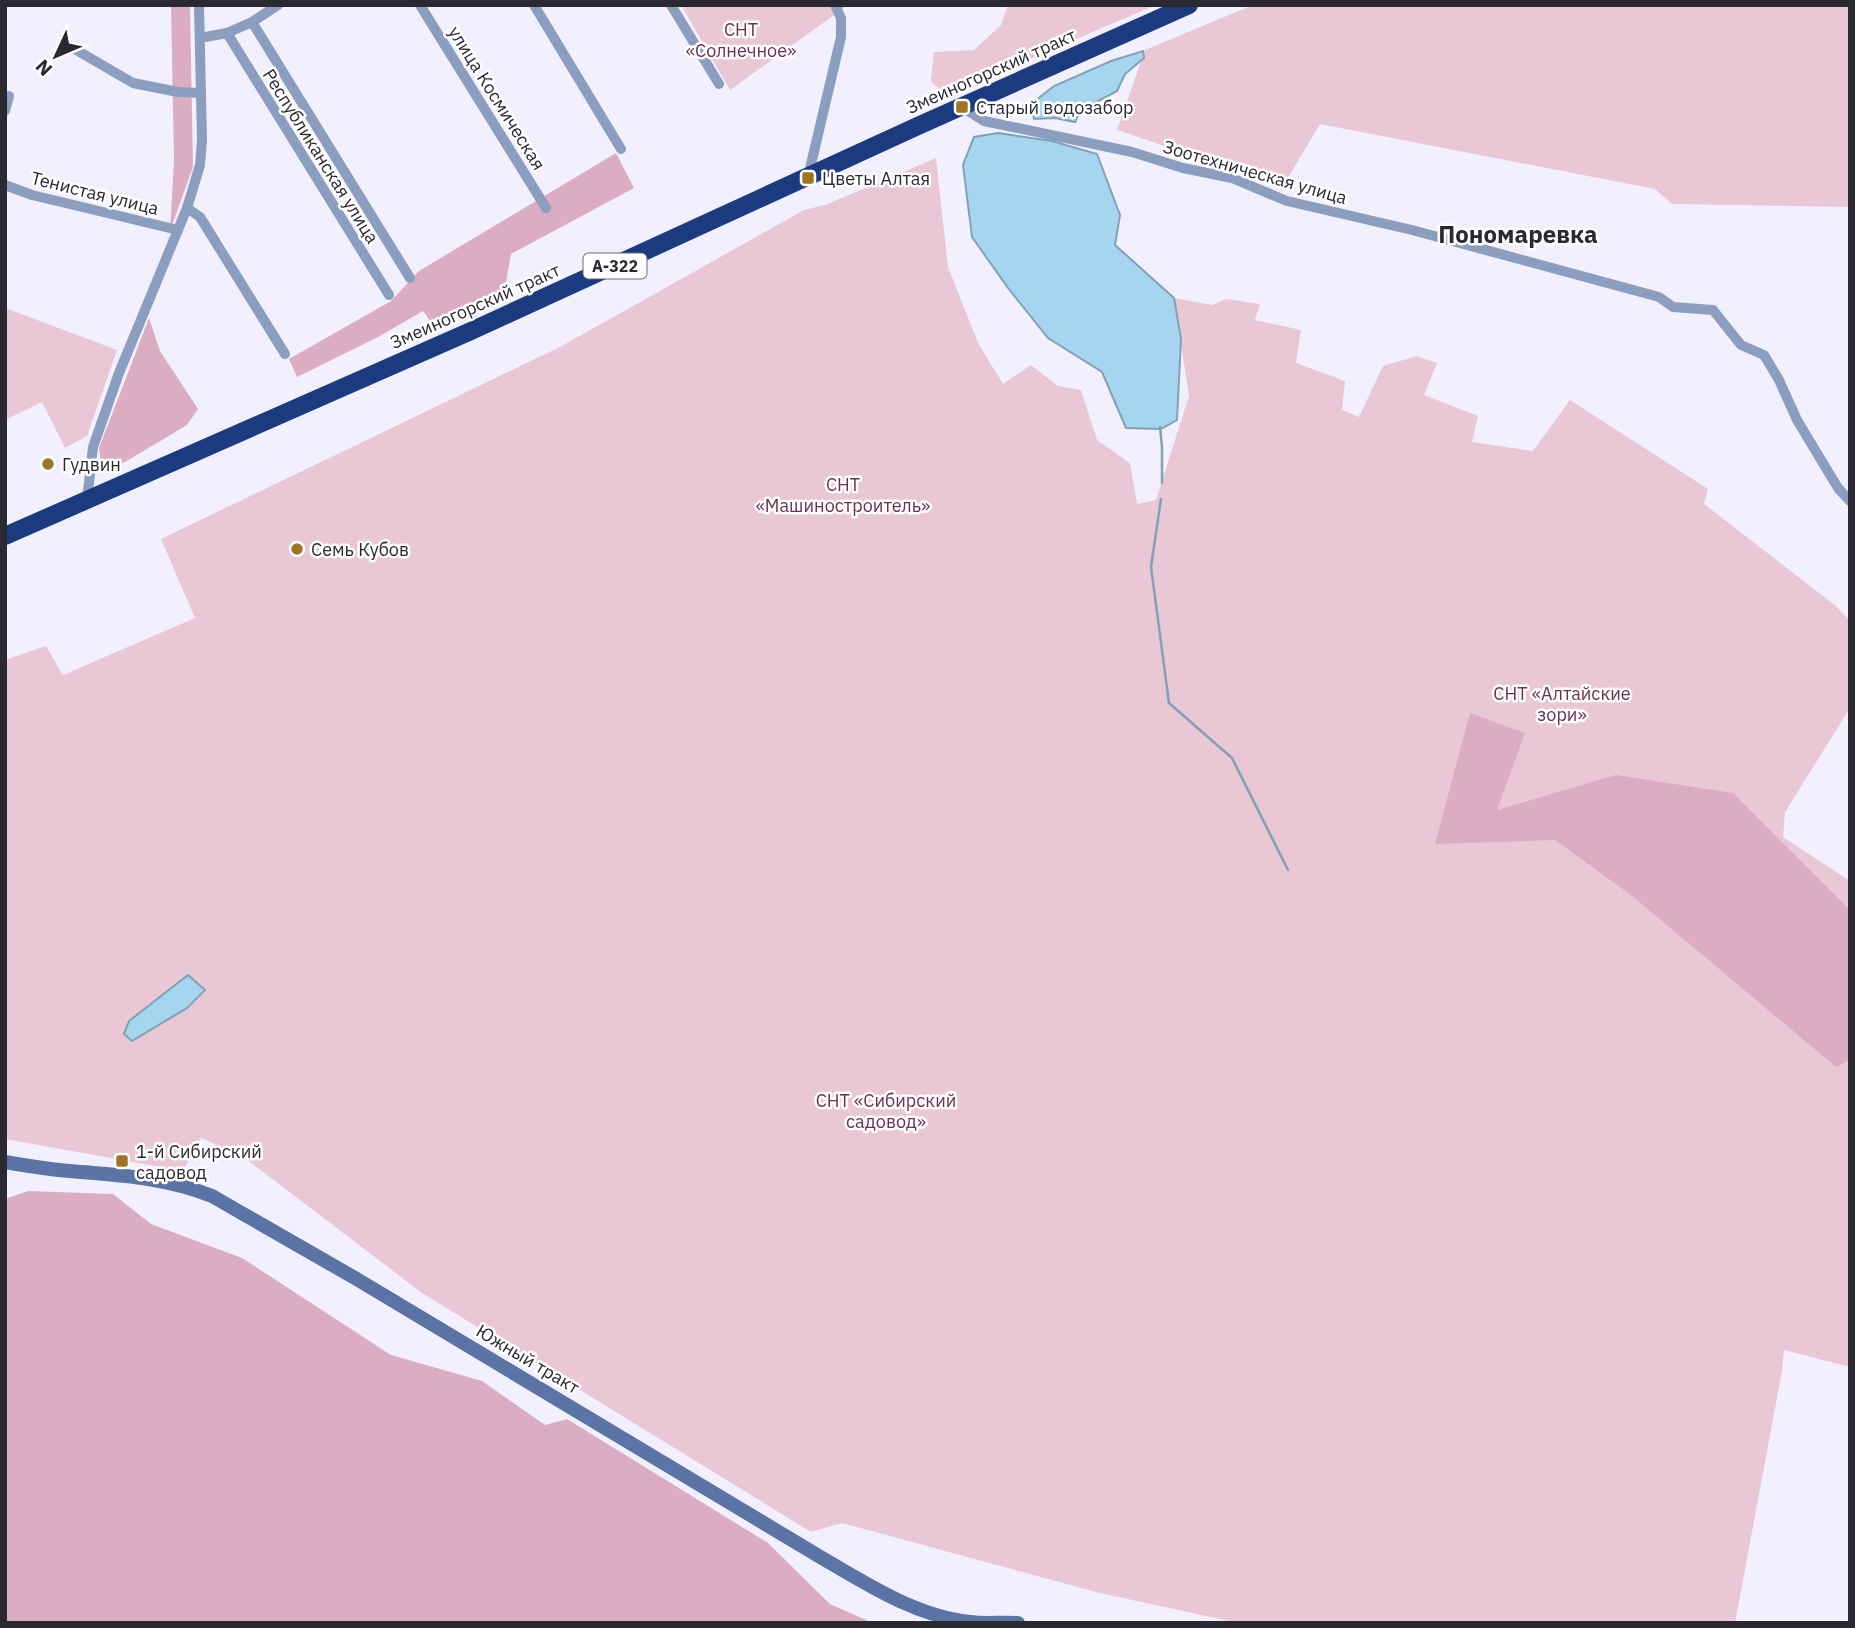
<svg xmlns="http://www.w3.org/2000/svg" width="1855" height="1628" font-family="'IBM Plex Sans',sans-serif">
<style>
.green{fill:#e9c7d5}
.forest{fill:#dcadc2}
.water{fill:#a6d5ef;stroke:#81a1b6;stroke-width:2}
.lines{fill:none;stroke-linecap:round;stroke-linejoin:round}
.stream{stroke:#81a1b6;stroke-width:2.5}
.street{stroke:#8b9ec0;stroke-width:10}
.secondary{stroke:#5a74a5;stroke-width:14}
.highway{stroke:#1a3b7f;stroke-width:18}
.poi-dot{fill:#9f7423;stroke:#fff;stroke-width:2.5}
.labels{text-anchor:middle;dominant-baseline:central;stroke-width:5;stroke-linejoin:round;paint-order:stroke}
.shield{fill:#fff;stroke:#6a6970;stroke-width:2}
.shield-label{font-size:16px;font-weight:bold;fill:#2a2932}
.park-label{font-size:18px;fill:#6a304d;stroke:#fff}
.street-label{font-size:18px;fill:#2a2932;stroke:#fff}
.poi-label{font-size:18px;fill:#2a2932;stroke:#fff;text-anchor:start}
.district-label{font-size:24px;font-weight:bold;fill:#2a2932;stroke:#fff}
</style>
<rect width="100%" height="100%" fill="#f2f0fe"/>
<g class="green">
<polygon points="681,5 848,5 730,90"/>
<polygon points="1008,5 1156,5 945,95 931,81 934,52 974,50 1001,25"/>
<polygon points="1253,5 1850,5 1850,207 1672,204 1655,189 1320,124 1283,186 1117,130 1145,50"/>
<polygon points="936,158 948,267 978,343 1003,384 1031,365 1058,386 1081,390 1097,440 1130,463 1137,504 1156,500 1189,396 1174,298 1212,305 1226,299 1260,304 1255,320 1301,330 1296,363 1345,381 1342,410 1359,417 1383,366 1417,356 1437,363 1424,395 1478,416 1472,442 1533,451 1570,400 1708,489 1704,504 1836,606 1850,621 1850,708 1785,812 1783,837 1850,881 1850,1367 1784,1350 1782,1371 1735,1623 1238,1623 1100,1593 842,1523 811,1532 422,1293 241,1155 201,1138 183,1171 5,1139 5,660 46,646 63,675 195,618 161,539 560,347 804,210 825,205"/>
<polygon points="5,308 117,350 87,436 65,448 42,402 5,420"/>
</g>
<g class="forest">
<polygon points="171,5 190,5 193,167 170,231 174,160"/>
<polygon points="616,153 634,188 511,254 503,299 436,329 423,311 378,337 297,377 289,359 391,301 419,271"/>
<polygon points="149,318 160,351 198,409 187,425 125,462 109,467 101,463 99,448"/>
<polygon points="1470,713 1525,733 1497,810 1616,775 1733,793 1850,910 1850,1060 1836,1067 1631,895 1555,840 1435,844"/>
<polygon points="28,1191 113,1194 151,1224 242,1258 391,1355 482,1381 545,1425 567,1419 768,1543 830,1604 873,1623 5,1623 5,1199"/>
</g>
<g class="water">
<polygon points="1143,51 1144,58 1125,74 1117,91 1080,111 1075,122 1055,118 1034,119 1032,107 1040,97 1054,86 1111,61"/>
<polygon points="998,133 1052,141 1097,154 1120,215 1115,245 1174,298 1181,339 1177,420 1161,429 1126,428 1102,372 1048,338 1008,288 972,237 963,165 974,137"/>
<polygon points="188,975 205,990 187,1008 132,1041 124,1034 129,1021"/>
</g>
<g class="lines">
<g class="stream">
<polyline points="1160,427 1162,447 1162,483"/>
<polyline points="1161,499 1151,567 1169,703 1232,758 1288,870"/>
</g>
<g class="street">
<polyline points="420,5 546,208"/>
<polyline points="534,5 621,149"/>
<polyline points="671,5 719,84"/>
<polyline points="252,22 410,278"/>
<polyline points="227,33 389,295"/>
<polyline points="200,38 227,33 252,22 278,5"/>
<polyline points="66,44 133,83 178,92 201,93"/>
<polyline points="962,107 984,121 1132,152 1183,168 1232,178 1287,201 1412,230 1659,297 1673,307 1713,310 1741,345 1764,355 1779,380 1797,420 1838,488 1850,501"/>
<polyline points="5,111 9,96"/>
<polyline points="808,177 841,37 841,18 835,5"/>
<polyline points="5,185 32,195 178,230"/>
<polyline points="187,208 200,217 285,354"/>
<polyline points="87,500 93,447 119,373 187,208 200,165 202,140 199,5"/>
</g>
<path class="secondary" d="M5 1162C23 1165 41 1168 59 1170 111 1175 163 1176 212 1196L355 1278 822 1558C868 1585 916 1616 970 1622 985 1624 1002 1622 1018 1623"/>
<polyline class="highway" points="5,536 471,331 920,125 1189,5"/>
</g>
<g class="poi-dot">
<rect x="955" y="100" width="14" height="14" rx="3.5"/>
<rect x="801" y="171" width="14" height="14" rx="3.5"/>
<circle cx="48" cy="464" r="7"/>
<circle cx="297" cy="549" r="7"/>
<rect x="115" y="1154" width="14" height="14" rx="3.5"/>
</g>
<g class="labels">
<rect class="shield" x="583.5" y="253.5" width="63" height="25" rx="5"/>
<g class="shield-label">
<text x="615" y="266">А-322</text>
</g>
<g class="park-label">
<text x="741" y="29">СНТ<tspan x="741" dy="21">«Солнечное»</tspan></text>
<text x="843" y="484">СНТ<tspan x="843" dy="21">«Машиностроитель»</tspan></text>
<text x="1562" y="693">СНТ «Алтайские<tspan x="1562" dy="21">зори»</tspan></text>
<text x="886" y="1100">СНТ «Сибирский<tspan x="886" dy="21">садовод»</tspan></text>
</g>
<g class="street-label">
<text transform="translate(991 71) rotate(-24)">Змеиногорский тракт</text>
<text transform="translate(497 98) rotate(58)">улица Космическая</text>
<text transform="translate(321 156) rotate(58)">Республиканская улица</text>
<text transform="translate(1255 172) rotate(16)">Зоотехническая улица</text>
<text transform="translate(95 193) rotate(14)">Тенистая улица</text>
<text transform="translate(475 306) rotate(-24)">Змеиногорский тракт</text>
<text transform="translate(528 1359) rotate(31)">Южный тракт</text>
</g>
<g class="poi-label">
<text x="976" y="107">Старый водозабор</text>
<text x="822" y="178">Цветы Алтая</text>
<text x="62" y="464">Гудвин</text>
<text x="311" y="549">Семь Кубов</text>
<text x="136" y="1151">1-й Сибирский<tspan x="136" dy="21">садовод</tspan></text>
</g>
<g class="district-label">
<text x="1518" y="234">Пономаревка</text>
</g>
</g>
<rect width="1855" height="1628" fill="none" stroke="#2a2932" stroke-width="14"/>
<g transform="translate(56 56) rotate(226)" stroke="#ffffff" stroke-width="5" paint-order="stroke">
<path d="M0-5L12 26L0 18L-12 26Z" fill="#2a2932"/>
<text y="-10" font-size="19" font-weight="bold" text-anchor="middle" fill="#2a2932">N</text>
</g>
</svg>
